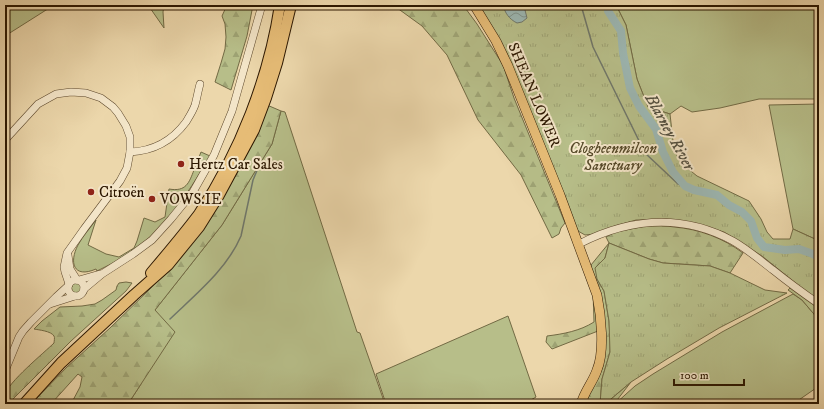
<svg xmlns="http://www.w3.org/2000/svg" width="824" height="409" font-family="'IM FELL DW Pica',serif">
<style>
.grass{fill:#b7be89;stroke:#726a44}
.forest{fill:url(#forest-firs);stroke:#726a44}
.park{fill:url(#park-tufts);stroke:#726a44}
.water{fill:url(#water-waves);stroke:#6f776b}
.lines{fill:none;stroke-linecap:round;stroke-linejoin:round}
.stream{stroke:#6f776b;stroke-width:1.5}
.river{stroke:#9cb7b3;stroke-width:8}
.minor-casing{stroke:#5c472b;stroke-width:8}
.major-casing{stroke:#2c1700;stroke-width:10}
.highway-casing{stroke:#2c1700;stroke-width:12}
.minor{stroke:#f3e5c8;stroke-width:7}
.major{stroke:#e6bc76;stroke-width:9}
.highway{stroke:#e6bc76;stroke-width:10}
.poi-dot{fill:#8f2418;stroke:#f3e5c8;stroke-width:1.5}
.labels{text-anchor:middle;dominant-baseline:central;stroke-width:4;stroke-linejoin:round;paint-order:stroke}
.street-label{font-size:15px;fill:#2c1700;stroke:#f3e5c8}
.park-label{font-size:15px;font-style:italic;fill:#564929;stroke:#f3e5c8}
.poi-label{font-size:15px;fill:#2c1700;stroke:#f3e5c8;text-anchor:start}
.water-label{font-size:16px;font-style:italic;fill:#534f3f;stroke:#f3e5c8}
</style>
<defs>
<pattern id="forest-firs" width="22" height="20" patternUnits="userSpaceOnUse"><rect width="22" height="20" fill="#b7be89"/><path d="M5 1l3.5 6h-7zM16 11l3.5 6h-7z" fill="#9ea374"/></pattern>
<pattern id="park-tufts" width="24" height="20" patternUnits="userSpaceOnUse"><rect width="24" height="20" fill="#b7be89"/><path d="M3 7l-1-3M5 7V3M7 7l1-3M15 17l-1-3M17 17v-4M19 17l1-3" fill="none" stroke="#9ea374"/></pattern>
<pattern id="water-waves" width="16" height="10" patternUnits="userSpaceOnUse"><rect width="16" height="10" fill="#9cb7b3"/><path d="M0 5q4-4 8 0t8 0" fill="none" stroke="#7f948f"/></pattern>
</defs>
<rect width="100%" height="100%" fill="#ecd7ab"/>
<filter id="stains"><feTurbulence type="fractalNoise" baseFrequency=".005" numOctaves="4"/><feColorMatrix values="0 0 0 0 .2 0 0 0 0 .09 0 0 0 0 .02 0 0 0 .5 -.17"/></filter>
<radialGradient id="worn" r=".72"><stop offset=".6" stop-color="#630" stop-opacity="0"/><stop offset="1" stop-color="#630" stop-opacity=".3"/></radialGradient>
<g class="grass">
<polygon points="5,5 54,5 5,36"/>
<polygon points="148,5 164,5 163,12 164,28"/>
<polygon points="617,5 819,5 819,99 759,99 720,108 692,112 681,106 670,114 648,107 637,79 626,25 617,7"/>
<polygon points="819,104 819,242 815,239 793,229 769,105"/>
<polygon points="281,111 285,112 357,332 360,333 385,404 128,404 141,384 155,310 222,225 272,144"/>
<path d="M201 152 210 156C186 197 164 230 125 257 116 262 106 266 97 271L96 269C73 279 69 262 78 245 83 236 90 228 96 220L88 245 106 254 119 257 134 248 137 241 144 218 155 222 165 217 169 189C186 192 189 183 194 170 196 164 199 158 201 152Z"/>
<circle cx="77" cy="288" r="5.5"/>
<polygon points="793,294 802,300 819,320 819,386 793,404 615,404 635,386 653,374 722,332"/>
<polygon points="508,316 536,397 524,404 386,404 376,374"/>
</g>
<g class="forest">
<polygon points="227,5 253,5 247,36 231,90 215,82 221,63 225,49 226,37 225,24 222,16"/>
<polygon points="393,5 463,5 477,24 503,65 514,98 565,223 561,228 559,234 552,238 521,175 478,120 447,55 422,26"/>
<polygon points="267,105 281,111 272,144 222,225 155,310 175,332 128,404 71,404 80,387 82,377 78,374 51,404 31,404 67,367 110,328 150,289 179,255"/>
<path d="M646 226C655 226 665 225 674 227 699 229 723 238 743 253L730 273 710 266 663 263 649 259 609 243 605 258 597 279 604 291 609 321 610 339V352L602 379 600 404H585L604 356 591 265 609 243 606 237 615 232Z"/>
<path d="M126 282 132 283 126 291 71 341 8 404H5C5 401 4 397 5 395 7 383 45 352 54 343 54 342 55 337 54 336 51 331 39 330 34 329L42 321 60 307 82 306 95 304 102 300 116 290 117 286 119 283Z"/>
<path d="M593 291 598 331 552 349 546 342 547 336C563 334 580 331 594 322Z"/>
<polygon points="631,382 614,404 605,404"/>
</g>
<g class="park">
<polygon points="479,5 617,5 617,7 626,25 637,79 648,107 670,114 674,150 681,163 697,176 749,201 761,219 767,232 773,239 790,239 793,229 815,239 819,242 819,300 808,293 762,256 724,232 695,223 666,219 636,220 615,226 595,234 585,235 578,231 574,223 507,54"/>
<polygon points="609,243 649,259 663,263 710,266 730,273 765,290 787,293 719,328 667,359 631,382 605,404 600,404 602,379 610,352 609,321 604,291 597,279 595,268 605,258"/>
<polygon points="790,288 819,309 819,320 802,300 788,290"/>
</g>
<path class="water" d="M503 5H522L525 10 527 18 522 22 517 23C509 19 505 13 503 5Z"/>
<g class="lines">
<g class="stream">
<polyline points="581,5 593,47 645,153 678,184 685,186"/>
<path d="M170 319C196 294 227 269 241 236L253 180 258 168"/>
</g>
<polyline class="river" points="608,5 608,11 621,31 623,53 630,88 639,106 656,129 663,152 673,172 685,186 694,190 717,195 729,205 742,212 751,221 757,238 764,247 785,250 799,249 813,254 819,258"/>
<defs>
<g id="minor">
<polyline points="5,140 38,104 56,94 71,92 86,93 101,98 113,107 118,113 126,126 130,137 130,152 127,168 120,181 84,229 67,253 64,267 65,272 69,284"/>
<path d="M130 152C154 151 172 141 186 122 189 117 193 111 195 105 197 98 198 91 200 84"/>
<path d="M579 244C630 218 681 213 733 241 747 249 760 260 773 270 788 282 803 293 819 304"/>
<polyline points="68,255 70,269 77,280"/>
<polyline points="79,280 100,274"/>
<circle cx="76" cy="288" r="8"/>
<polyline points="84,289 102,274 133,254 152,240 171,219 193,192 214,155 232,111 262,5"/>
<polyline points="50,304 75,296"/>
<polyline points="5,371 19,337 23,331 31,322 56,297 68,286"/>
</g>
<path id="major" d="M474 5 496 41 508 66 560 195 597 295C601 315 605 351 597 370 593 382 584 392 581 404"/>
<g id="highway">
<path d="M151 273C167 254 184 234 199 214 240 152 269 78 280 5"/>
<polyline points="24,404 61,363 134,295 168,265 199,227 219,195 254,130 266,98 277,63 291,5"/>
</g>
</defs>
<use href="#minor" class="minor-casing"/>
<use href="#major" class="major-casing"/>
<use href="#highway" class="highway-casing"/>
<use href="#minor" class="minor"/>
<use href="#major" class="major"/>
<use href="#highway" class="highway"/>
</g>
<g class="poi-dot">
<circle cx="181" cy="164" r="4"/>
<circle cx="91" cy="192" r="4"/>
<circle cx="152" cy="199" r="4"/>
</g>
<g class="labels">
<g class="street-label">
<text transform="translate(534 95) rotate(67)">SHEAN LOWER</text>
</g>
<g class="park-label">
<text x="613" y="148">Clogheenmilcon<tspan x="613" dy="17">Sanctuary</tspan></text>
</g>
<g class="poi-label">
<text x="189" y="164">Hertz Car Sales</text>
<text x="99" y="192">Citroën</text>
<text x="160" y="199">VOWS.IE</text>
</g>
<g class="water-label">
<text transform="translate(670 132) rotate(61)">Blarney River</text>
</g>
</g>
<rect width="824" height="409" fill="none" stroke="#ecd7ab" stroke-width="20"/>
<rect x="6" y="6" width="812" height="397" fill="none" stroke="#2c1700" stroke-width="2"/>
<rect x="10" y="10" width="804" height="389" fill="none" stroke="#2c1700"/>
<path d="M674 379v6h70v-6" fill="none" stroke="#2c1700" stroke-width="2"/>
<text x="680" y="379" font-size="12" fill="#2c1700" stroke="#f3e5c8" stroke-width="3" paint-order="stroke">100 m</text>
<rect width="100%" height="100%" filter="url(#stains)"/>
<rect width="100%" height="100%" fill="url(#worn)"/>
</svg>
